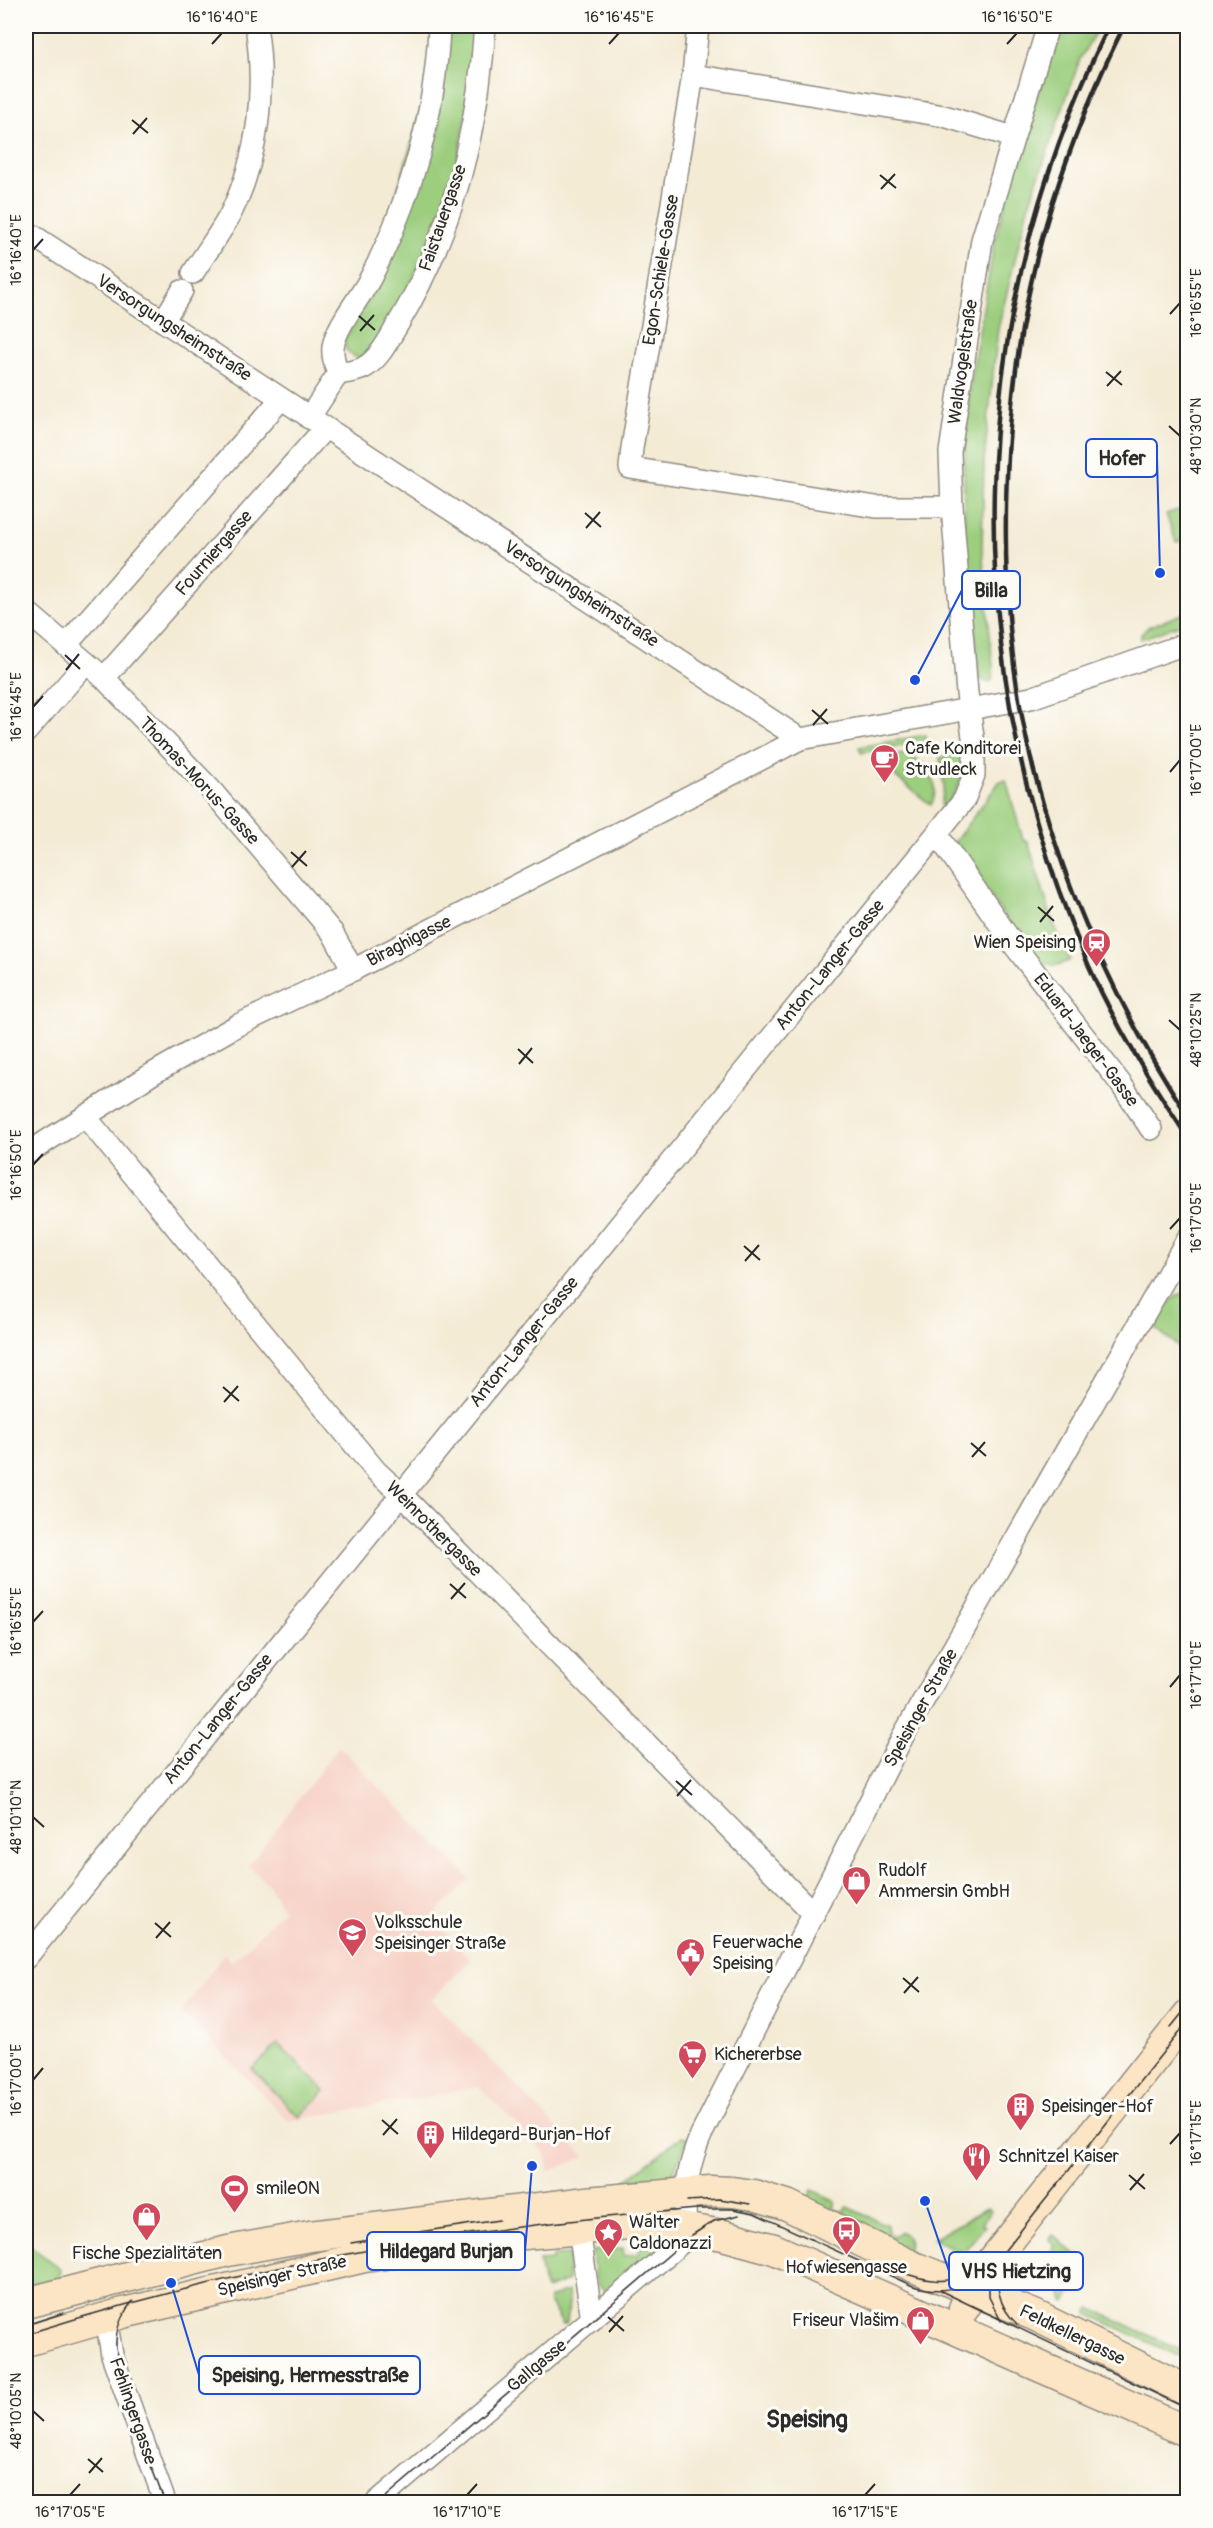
<svg xmlns="http://www.w3.org/2000/svg" width="1213" height="2528" font-family="Pangolin,sans-serif">
<style>
.built{fill:#f7d1c6}
.green{fill:#9cce7e;stroke:#647c54;stroke-width:1.5}
.lines{fill:none;stroke-linecap:round;stroke-linejoin:round}
.minor-casing{stroke:#908b80;stroke-width:24}
.secondary-casing{stroke:#908b80;stroke-width:33}
.minor{stroke:#fff;stroke-width:21}
.secondary{stroke:#fce5c4;stroke-width:30}
.tram{stroke:#2b2b2b;stroke-width:1.5}
.rail{stroke:#2b2b2b;stroke-width:4.5}
.ticks{fill:none;stroke:#2b2b2b;stroke-width:2}
.labels{text-anchor:middle;dominant-baseline:central;stroke-width:6;stroke-linejoin:round;paint-order:stroke}
.street-label{font-size:18px;fill:#2b2b2b;stroke:#fdfcf7}
.poi-label{font-size:18px;fill:#2b2b2b;stroke:#fdfcf7;text-anchor:start}
.district-label{font-size:24px;font-weight:bold;fill:#2b2b2b;stroke:#fdfcf7}
.leader{fill:none;stroke:#1d4ed8;stroke-width:2}
.callout-dot{fill:#1d4ed8;stroke:#fdfcf7;stroke-width:2}
.callout{fill:#fdfcf7;stroke:#1d4ed8;stroke-width:2}
.callout-label{font-size:20px;text-anchor:middle;font-weight:bold;fill:#2b2b2b}
.neatline{fill:none;stroke:#2b2b2b;stroke-width:2}
.ticks-label{font-size:15px;text-anchor:middle;fill:#2b2b2b}
</style>
<rect width="100%" height="100%" fill="#fdfcf7"/>
<filter id="ink" filterUnits="userSpaceOnUse"><feTurbulence type="fractalNoise" baseFrequency=".0167" numOctaves="2"/><feDisplacementMap in="SourceGraphic" scale="12" xChannelSelector="R" yChannelSelector="G"/><feConvolveMatrix kernelMatrix="1 2 1 2 8 2 1 2 1" color-interpolation-filters="sRGB"/></filter>
<filter id="wash" filterUnits="userSpaceOnUse"><feTurbulence type="fractalNoise" baseFrequency=".008" numOctaves="4" result="noise"/><feDisplacementMap in="SourceGraphic" scale="24" xChannelSelector="R" yChannelSelector="G"/><feGaussianBlur stdDeviation="1.35" result="paint"/><feColorMatrix in="noise" values="0 0 0 0 0 0 0 0 0 0 0 0 0 0 0 0 0 1.4 0 .05"/><feComposite in="paint" operator="in"/></filter>
<g filter="url(#wash)">
<rect width="100%" height="100%" fill="#f4ebd5"/>
<polygon class="built" points="339,1746 470,1879 432,1918 471,1960 432,1999 585,2157 548,2172 546,2154 479,2087 289,2121 181,2012 224,1954 232,1962 283,1910 269,1885 248,1866"/>
<g class="green">
<path d="M446 26H477C473 78 466 133 451 184 442 213 388 350 361 357 355 359 350 354 346 350L344 339 363 307Z"/>
<polygon points="1062,26 1099,26 1080,59 1028,207 998,329 984,460 982,548 993,668 992,681 986,682 979,678 970,570 964,567 964,461 971,378 995,239 1028,124 1052,50"/>
<polygon points="1187,507 1187,543 1186,540 1176,542 1166,514"/>
<polygon points="1187,612 1187,622 1141,639 1141,634 1148,627"/>
<polygon points="926,735 926,746 923,750 900,746 861,753 859,747"/>
<path d="M964 751C966 771 958 794 943 807L941 805 944 786 940 758Z"/>
<path d="M904 754C925 760 943 782 931 805L886 769 883 757Z"/>
<path d="M1006 780 1023 840 1028 842 1053 922 1070 960C1057 968 1050 965 1036 960L953 844 1000 781Z"/>
<path d="M1187 1292H1188L1187 1353 1155 1328C1163 1313 1169 1296 1187 1292Z"/>
<polygon points="278,2044 325,2091 299,2117 252,2069"/>
<polygon points="682,2136 689,2138 669,2180 621,2184"/>
<path d="M812 2190 836 2201 834 2209 842 2212 847 2207 887 2225 888 2234 894 2237 901 2232C912 2238 909 2245 905 2255L806 2203Z"/>
<polygon points="987,2208 991,2211 981,2223 985,2226 965,2250 962,2252 933,2239"/>
<polygon points="1053,2235 1086,2263 1066,2303 1064,2302 1052,2249 1055,2246 1049,2240"/>
<polygon points="26,2242 61,2270 59,2279 26,2286"/>
<polygon points="668,2244 610,2292 599,2287 595,2278 592,2251 623,2248 624,2256 639,2254 639,2247"/>
<polygon points="568,2255 568,2281 547,2289 544,2287 539,2261 552,2260 552,2256"/>
<polygon points="568,2291 569,2302 567,2323 563,2325 549,2302 549,2298"/>
<polygon points="1091,2308 1187,2353 1187,2360 1088,2314"/>
</g>
</g>
<g filter="url(#ink)">
<g class="lines">
<defs>
<g id="minor">
<polyline points="698,26 693,75 632,448 630,468 876,507 952,507"/>
<polyline points="693,75 944,116 1013,137"/>
<path d="M26 231C284 400 543 568 800 739L1031 698 1188 643"/>
<path d="M193 273C205 254 219 235 230 215 259 157 266 89 256 26"/>
<polyline points="163,321 182,291"/>
<path d="M338 374C335 365 332 356 333 347 336 325 362 296 372 275 411 198 436 112 439 26"/>
<path d="M309 418 338 374C347 372 357 372 365 367 380 358 389 339 398 324 452 234 478 129 485 26"/>
<polyline points="26,611 104,678 211,790 332,932 353,970"/>
<polyline points="66,645 281,399"/>
<polyline points="104,678 325,428"/>
<polyline points="26,732 86,663"/>
<polyline points="937,834 1014,945 1121,1084 1151,1129"/>
<polyline points="85,1116 376,1471 400,1493 814,1914"/>
<polyline points="26,1154 152,1074 238,1025 353,970 800,739"/>
<polyline points="26,1958 964,800 974,775 974,744 967,693 952,507 950,452 982,240 1048,26"/>
<path d="M686 2228C683 2195 688 2165 701 2135L903 1736 1188 1238"/>
<polyline points="579,2229 592,2320"/>
<polyline points="106,2318 112,2355 165,2502"/>
<polyline points="377,2502 696,2230"/>
</g>
<g id="secondary">
<polyline points="26,2303 228,2251 310,2236 587,2202 710,2191 732,2192 754,2195 787,2205 914,2267 1034,2315 1188,2391"/>
<polyline points="964,2308 990,2264 1188,2015"/>
<polyline points="26,2341 123,2313 365,2257 513,2235 629,2225 664,2225 723,2235 774,2249 1188,2432"/>
</g>
</defs>
<use href="#minor" class="minor-casing"/>
<use href="#secondary" class="secondary-casing"/>
<use href="#minor" class="minor"/>
<use href="#secondary" class="secondary"/>
<g class="tram">
<polyline points="1171,2027 1188,2006"/>
<polyline points="687,2201 720,2199 750,2204"/>
<polyline points="419,2232 499,2220"/>
<polyline points="351,2243 393,2236"/>
<path d="M1002 2257C993 2282 998 2307 1018 2325"/>
<polyline points="989,2267 989,2297 1001,2321"/>
<path d="M898 2271C922 2280 950 2287 972 2271"/>
<polyline points="941,2291 1188,2409"/>
<path d="M133 2301C121 2315 115 2329 116 2348L144 2448 165 2502"/>
<polyline points="26,2325 63,2313"/>
<path d="M26 2334C244 2265 469 2226 697 2209H733L754 2213 913 2286C947 2296 974 2286 998 2259L1188 2021"/>
<polyline points="380,2502 692,2235 714,2221 739,2215"/>
</g>
<g class="rail">
<path d="M1109 26C962 324 956 660 1088 964 1115 1025 1151 1082 1188 1138"/>
<path d="M1124 26C1095 84 1071 144 1051 207 999 374 990 600 1034 771 1066 894 1118 1009 1188 1116"/>
</g>
</g>
</g>
<path class="ticks" d="M212 44 222 33M609 44 619 33M1007 44 1017 33M132 120 148 133M133 134 147 118M880 175 896 188M881 189 895 174M33 250 43 239M1170 314 1180 303M359 316 375 330M360 331 374 315M1106 372 1122 385M1107 386 1121 371M1169 426 1180 436M585 513 601 527M586 528 600 512M65 655 80 669M66 670 79 654M33 707 43 696M812 710 828 724M813 725 827 709M1170 772 1180 760M291 852 307 866M292 867 306 851M1038 907 1054 921M1040 922 1053 906M1169 1020 1180 1030M518 1049 533 1063M519 1064 532 1048M33 1165 43 1154M1170 1229 1180 1218M744 1246 760 1260M745 1261 759 1245M223 1387 239 1401M224 1402 238 1386M971 1443 986 1456M972 1457 985 1442M450 1584 466 1598M451 1599 465 1583M33 1622 43 1611M1170 1687 1180 1675M676 1781 692 1795M677 1796 691 1780M33 1817 44 1827M155 1923 171 1937M156 1938 170 1922M903 1978 919 1992M904 1993 918 1977M33 2080 43 2068M382 2120 398 2134M383 2135 397 2119M1170 2144 1180 2133M1129 2175 1145 2189M1130 2190 1144 2174M608 2317 624 2331M609 2332 623 2316M33 2411 44 2421M88 2459 103 2472M89 2473 102 2458M70 2495 80 2484M467 2495 477 2484M865 2495 875 2484"/>
<defs>
<symbol id="cafe-pin" viewBox="-11 -11 22 30"><path d="M0 17L-7.5 6A9.5 9.5 0 1 1 7.5 6Z" fill="#d1495b" stroke="#fdfcf7"/><path d="M-5.5-4.5H6V0H3Q3 3.5 0 3.5H-2.5Q-5.5 3.5-5.5 0ZM3-3.2v2h1.7v-2ZM-6 4.5H4V6H-6Z" fill="#fff"/></symbol>
<symbol id="station-pin" viewBox="-11 -11 22 30"><path d="M0 17L-7.5 6A9.5 9.5 0 1 1 7.5 6Z" fill="#d1495b" stroke="#fdfcf7"/><path d="M-3-6H3Q5-6 5-4V2Q5 4 3 4L4.5 6H3L1.5 4h-3L-3 6H-4.5L-3 4Q-5 4-5 2V-4Q-5-6-3-6ZM-3.5-4v3h7v-3ZM-3.5 1v1.5H-2V1ZM2 1v1.5H3.5V1Z" fill="#fff"/></symbol>
<symbol id="shop-pin" viewBox="-11 -11 22 30"><path d="M0 17L-7.5 6A9.5 9.5 0 1 1 7.5 6Z" fill="#d1495b" stroke="#fdfcf7"/><path d="M-5-2.5h2.3a2.7 3.5 0 0 1 5.4 0H5L5.5 6h-11ZM-1.5-2.5h3a1.5 2.3 0 0 0-3 0Z" fill="#fff"/></symbol>
<symbol id="school-pin" viewBox="-11 -11 22 30"><path d="M0 17L-7.5 6A9.5 9.5 0 1 1 7.5 6Z" fill="#d1495b" stroke="#fdfcf7"/><path d="M0-5L7-2L0 1L-7-2ZM-4 1L0 2.5L4 1V4Q0 6-4 4Z" fill="#fff"/></symbol>
<symbol id="civic-pin" viewBox="-11 -11 22 30"><path d="M0 17L-7.5 6A9.5 9.5 0 1 1 7.5 6Z" fill="#d1495b" stroke="#fdfcf7"/><path d="M-.6-6.5H3V-4.5H.6V-3L4-1V1h2V6H-6V1h2V-1L-.6-3ZM-1.2 2.5V6h2.4V2.5Z" fill="#fff"/></symbol>
<symbol id="supermarket-pin" viewBox="-11 -11 22 30"><path d="M0 17L-7.5 6A9.5 9.5 0 1 1 7.5 6Z" fill="#d1495b" stroke="#fdfcf7"/><path d="M-6-5.5h2.5l.6 2H6L4.5 2H-2.5L-4.4-4H-6ZM-1.5 3.2a1.3 1.3 0 1 0 .1 0ZM3 3.2a1.3 1.3 0 1 0 .1 0Z" fill="#fff"/></symbol>
<symbol id="building-pin" viewBox="-11 -11 22 30"><path d="M0 17L-7.5 6A9.5 9.5 0 1 1 7.5 6Z" fill="#d1495b" stroke="#fdfcf7"/><path d="M-4-6H4V6H1V3H-1V6H-4ZM-2.5-4.3h1.7v1.8h-1.7ZM.8-4.3h1.7v1.8H.8ZM-2.5-1h1.7V.8h-1.7ZM.8-1h1.7V.8H.8Z" fill="#fff"/></symbol>
<symbol id="restaurant-pin" viewBox="-11 -11 22 30"><path d="M0 17L-7.5 6A9.5 9.5 0 1 1 7.5 6Z" fill="#d1495b" stroke="#fdfcf7"/><path d="M-5-6h1v4h1v-4h1v4h1v-4h1v5L-1.5 .5V6h-2V.5L-5-1ZM5-6V6H3V1.5H1.5Q1.5-4 5-6Z" fill="#fff"/></symbol>
<symbol id="stadium-pin" viewBox="-11 -11 22 30"><path d="M0 17L-7.5 6A9.5 9.5 0 1 1 7.5 6Z" fill="#d1495b" stroke="#fdfcf7"/><path d="M0-5a6.5 5 0 1 0 0 10a6.5 5 0 1 0 0-10ZM-3.5-1.8h7v3.6h-7Z" fill="#fff"/></symbol>
<symbol id="bus-pin" viewBox="-11 -11 22 30"><path d="M0 17L-7.5 6A9.5 9.5 0 1 1 7.5 6Z" fill="#d1495b" stroke="#fdfcf7"/><path d="M-5-6H5V4H4V6H2V4H-2V6H-4V4H-5ZM-3.5-4V0h7V-4ZM-3.5 1.2v1.5H-2V1.2ZM2 1.2v1.5H3.5V1.2Z" fill="#fff"/></symbol>
<symbol id="sight-pin" viewBox="-11 -11 22 30"><path d="M0 17L-7.5 6A9.5 9.5 0 1 1 7.5 6Z" fill="#d1495b" stroke="#fdfcf7"/><path d="M0-6L1.8-2.2L6-1.7L2.9 1.2L3.7 5.4L0 3.3L-3.7 5.4L-2.9 1.2L-6-1.7L-1.8-2.2Z" fill="#fff"/></symbol>
</defs>
<g fill-rule="evenodd">
<use href="#cafe-pin" x="868" y="742" width="33" height="45"/>
<use href="#station-pin" x="1080" y="926" width="33" height="45"/>
<use href="#shop-pin" x="840" y="1864" width="33" height="45"/>
<use href="#school-pin" x="336" y="1916" width="33" height="45"/>
<use href="#civic-pin" x="674" y="1936" width="33" height="45"/>
<use href="#supermarket-pin" x="676" y="2038" width="33" height="45"/>
<use href="#building-pin" x="1004" y="2090" width="33" height="45"/>
<use href="#building-pin" x="414" y="2118" width="33" height="45"/>
<use href="#restaurant-pin" x="960" y="2140" width="33" height="45"/>
<use href="#stadium-pin" x="218" y="2172" width="33" height="45"/>
<use href="#shop-pin" x="130" y="2200" width="33" height="45"/>
<use href="#bus-pin" x="830" y="2214" width="33" height="45"/>
<use href="#sight-pin" x="592" y="2216" width="33" height="45"/>
<use href="#shop-pin" x="904" y="2304" width="33" height="45"/>
</g>
<g class="labels">
<g class="street-label">
<text transform="translate(443 218) rotate(-71)">Faistauergasse</text>
<text transform="translate(661 270) rotate(-81)">Egon-Schiele-Gasse</text>
<text transform="translate(174 328) rotate(33)">Versorgungsheimstraße</text>
<text transform="translate(963 362) rotate(-82)">Waldvogelstraße</text>
<text transform="translate(214 553) rotate(-49)">Fourniergasse</text>
<text transform="translate(581 594) rotate(33)">Versorgungsheimstraße</text>
<text transform="translate(199 781) rotate(47)">Thomas-Morus-Gasse</text>
<text transform="translate(409 941) rotate(-27)">Biraghigasse</text>
<text transform="translate(830 965) rotate(-51)">Anton-Langer-Gasse</text>
<text transform="translate(1086 1040) rotate(53)">Eduard-Jaeger-Gasse</text>
<text transform="translate(524 1342) rotate(-51)">Anton-Langer-Gasse</text>
<text transform="translate(434 1529) rotate(45)">Weinrothergasse</text>
<text transform="translate(921 1708) rotate(-61)">Speisinger Straße</text>
<text transform="translate(218 1719) rotate(-51)">Anton-Langer-Gasse</text>
<text transform="translate(282 2276) rotate(-13)">Speisinger Straße</text>
<text transform="translate(1072 2335) rotate(26)">Feldkellergasse</text>
<text transform="translate(537 2366) rotate(-40)">Gallgasse</text>
<text transform="translate(133 2411) rotate(71)">Fehlingergasse</text>
</g>
<g class="poi-label">
<text x="905" y="748">Cafe Konditorei<tspan x="905" dy="21">Strudleck</tspan></text>
<text x="1076" y="942" text-anchor="end">Wien Speising</text>
<text x="878" y="1870">Rudolf<tspan x="878" dy="21">Ammersin GmbH</tspan></text>
<text x="374" y="1922">Volksschule<tspan x="374" dy="21">Speisinger Straße</tspan></text>
<text x="712" y="1942">Feuerwache<tspan x="712" dy="21">Speising</tspan></text>
<text x="714" y="2054">Kichererbse</text>
<text x="1041" y="2106">Speisinger-Hof</text>
<text x="451" y="2134">Hildegard-Burjan-Hof</text>
<text x="998" y="2156">Schnitzel Kaiser</text>
<text x="256" y="2188">smileON</text>
<text x="629" y="2222">Walter<tspan x="629" dy="21">Caldonazzi</tspan></text>
<text x="147" y="2253" text-anchor="middle">Fische Spezialitäten</text>
<text x="846" y="2267" text-anchor="middle">Hofwiesengasse</text>
<text x="899" y="2320" text-anchor="end">Friseur Vlašim</text>
</g>
<g class="district-label">
<text x="807" y="2419">Speising</text>
</g>
</g>
<path class="leader" d="M1160 573L1157 458M915 680L962 590M532 2166L525 2251M925 2201L949 2271M171 2283L199 2375"/>
<g class="callout-dot">
<circle cx="1160" cy="573" r="6"/>
<circle cx="915" cy="680" r="6"/>
<circle cx="532" cy="2166" r="6"/>
<circle cx="925" cy="2201" r="6"/>
<circle cx="171" cy="2283" r="6"/>
</g>
<g class="callout">
<rect x="1086" y="439" width="71" height="38" rx="6"/>
<rect x="962" y="571" width="58" height="38" rx="6"/>
<rect x="367" y="2232" width="158" height="38" rx="6"/>
<rect x="949" y="2252" width="134" height="38" rx="6"/>
<rect x="199" y="2356" width="221" height="38" rx="6"/>
</g>
<g class="callout-label">
<text x="1122" y="465">Hofer</text>
<text x="991" y="597">Billa</text>
<text x="446" y="2258">Hildegard Burjan</text>
<text x="1016" y="2278">VHS Hietzing</text>
<text x="310" y="2382">Speising, Hermesstraße</text>
</g>
<rect width="1213" height="2528" fill="none" stroke="#fdfcf7" stroke-width="66"/>
<rect x="33" y="33" width="1147" height="2462" class="neatline"/>
<g class="ticks-label">
<text x="222" y="22">16°16'40"E</text>
<text x="619" y="22">16°16'45"E</text>
<text x="1017" y="22">16°16'50"E</text>
<text transform="translate(16 250) rotate(-90)" y="5">16°16'40"E</text>
<text transform="translate(1196 303) rotate(-90)" y="5">16°16'55"E</text>
<text transform="translate(1196 436) rotate(-90)" y="5">48°10'30"N</text>
<text transform="translate(16 707) rotate(-90)" y="5">16°16'45"E</text>
<text transform="translate(1196 760) rotate(-90)" y="5">16°17'00"E</text>
<text transform="translate(1196 1030) rotate(-90)" y="5">48°10'25"N</text>
<text transform="translate(16 1165) rotate(-90)" y="5">16°16'50"E</text>
<text transform="translate(1196 1218) rotate(-90)" y="5">16°17'05"E</text>
<text transform="translate(16 1622) rotate(-90)" y="5">16°16'55"E</text>
<text transform="translate(1196 1675) rotate(-90)" y="5">16°17'10"E</text>
<text transform="translate(16 1817) rotate(-90)" y="5">48°10'10"N</text>
<text transform="translate(16 2080) rotate(-90)" y="5">16°17'00"E</text>
<text transform="translate(1196 2133) rotate(-90)" y="5">16°17'15"E</text>
<text transform="translate(16 2411) rotate(-90)" y="5">48°10'05"N</text>
<text x="70" y="2517">16°17'05"E</text>
<text x="467" y="2517">16°17'10"E</text>
<text x="865" y="2517">16°17'15"E</text>
</g>
</svg>
